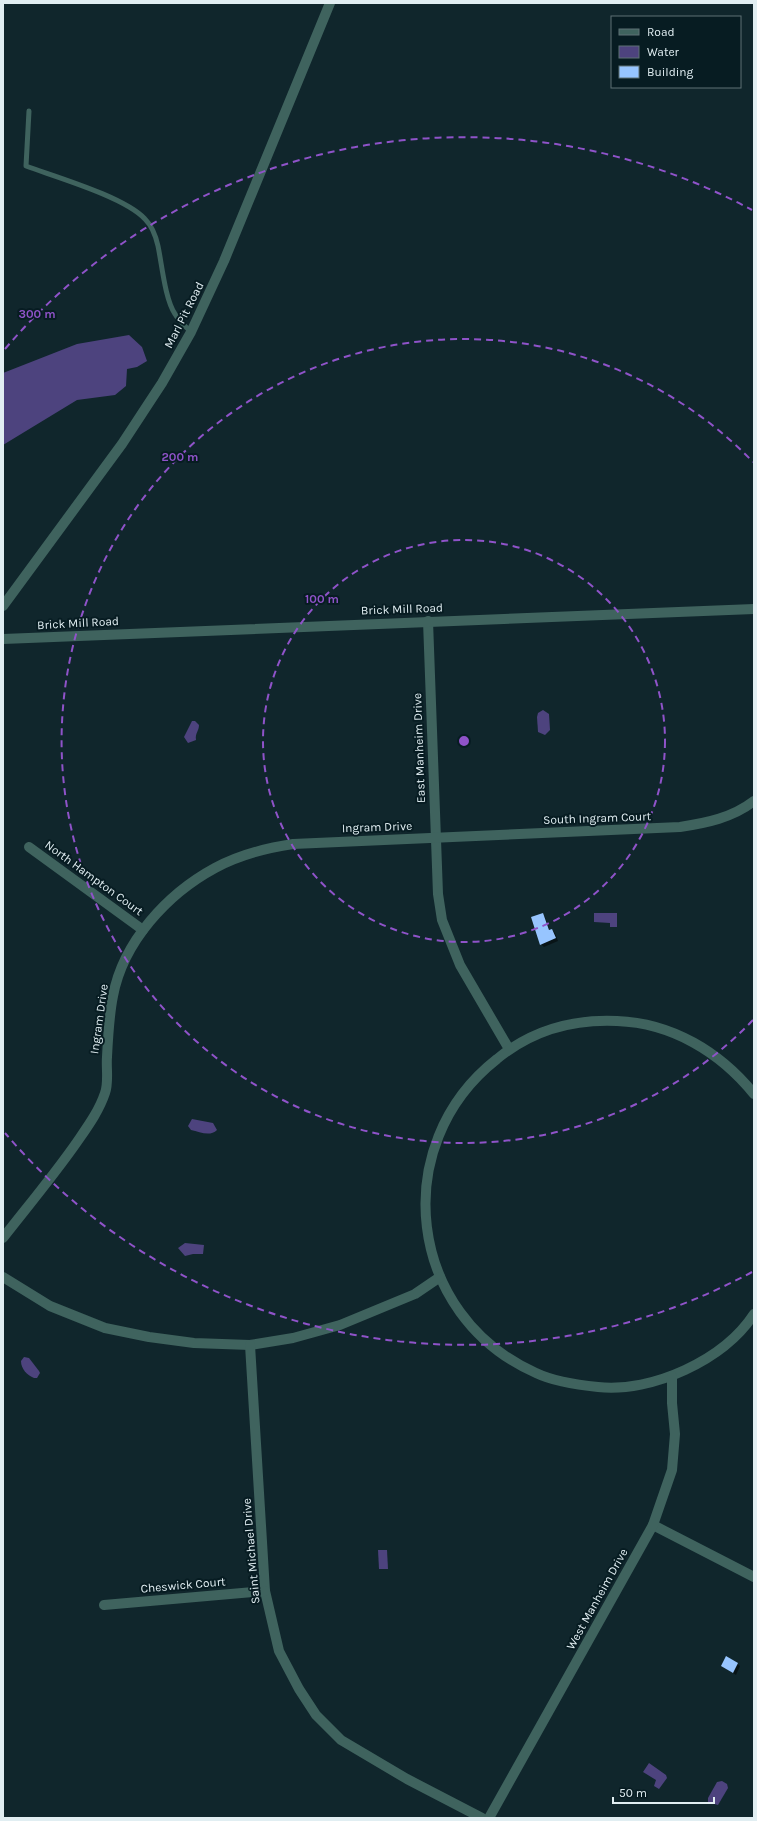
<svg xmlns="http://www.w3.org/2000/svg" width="757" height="1821" font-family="Karla,sans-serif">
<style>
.water{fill:#4d437e}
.shadow{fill:#0007}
.building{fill:#97c5ff}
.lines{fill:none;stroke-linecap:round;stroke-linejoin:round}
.service{stroke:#3f635e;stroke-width:5}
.minor{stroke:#3f635e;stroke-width:10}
.tertiary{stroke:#3f635e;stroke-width:10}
.ring{fill:none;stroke:#8f53c9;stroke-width:2;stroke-dasharray:7 5}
.labels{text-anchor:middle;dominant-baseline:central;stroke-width:4;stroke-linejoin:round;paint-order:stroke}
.street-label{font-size:12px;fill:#e1eef2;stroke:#071c22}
.centre{fill:#8f53c9;stroke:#071c22;stroke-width:2}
.ring-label{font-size:12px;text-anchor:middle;font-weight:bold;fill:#8f53c9;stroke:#071c22;stroke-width:4;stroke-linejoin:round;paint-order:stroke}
</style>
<rect width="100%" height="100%" fill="#10262c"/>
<g class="water">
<polygon points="129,335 142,347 147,361 137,367 127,369 126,386 115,395 77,400 3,445 3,373 77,344"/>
<polygon points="543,710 549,714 550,730 545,735 538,732 537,717 538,713"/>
<path d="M192 721H195L199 725C199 731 195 733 196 740L188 743 184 737Z"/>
<polygon points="594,913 617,913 617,927 610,927 610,923 594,922"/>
<path d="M192 1119 213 1123 217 1130C210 1137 200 1132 191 1130L188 1126Z"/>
<polygon points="185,1243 204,1245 203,1254 193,1254 185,1256 178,1248"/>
<path d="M24 1357 29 1358 39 1371 40 1373 37 1378H34C27 1375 21 1369 21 1361Z"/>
<polygon points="378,1550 387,1550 388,1569 379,1569"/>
<polygon points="649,1763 666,1775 667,1778 659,1789 654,1786 656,1780 643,1772"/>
<polygon points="722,1781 727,1784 728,1788 718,1805 708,1802 708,1798 717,1782"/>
</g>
<g class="shadow">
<polygon points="542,914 545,917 550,931 552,930 555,933 558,941 544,947 541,944"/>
<polygon points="727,1657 740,1666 736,1675 722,1666"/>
</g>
<g class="building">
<polygon points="543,913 549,930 552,929 556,938 540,945 531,917"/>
<polygon points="726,1656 738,1663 733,1673 721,1666"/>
</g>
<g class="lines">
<path class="service" d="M29 111 26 166C56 177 125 197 145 219 152 226 156 237 158 246 162 265 165 299 175 314 179 321 186 327 191 332"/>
<g class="minor">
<polyline points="428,621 438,894 442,920 460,965 509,1049"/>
<polyline points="29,847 143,930"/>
<path d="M754 1094C720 1052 672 1023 617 1021 573 1019 531 1031 497 1059 387 1145 407 1316 536 1373 555 1382 577 1385 598 1387 652 1393 724 1360 754 1314"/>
<path d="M3 1238C28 1206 54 1175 77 1142 88 1126 99 1111 105 1093 109 1082 106 1068 107 1057 108 1037 109 1016 113 996 123 942 167 894 215 868 239 855 266 848 293 844L680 827C706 823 732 818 754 801"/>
<polyline points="3,1277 50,1306 105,1328 149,1337 194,1343 250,1345 293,1338 340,1325 415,1294 440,1277"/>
<polyline points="250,1345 265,1591 279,1651 299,1689 316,1715 341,1740 407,1779 482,1818"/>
<polyline points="653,1525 754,1577"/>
<polyline points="104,1605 265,1591"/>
<polyline points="489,1818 653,1525 672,1470 675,1434 672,1403 672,1376"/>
</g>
<g class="tertiary">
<polyline points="3,606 122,444 162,383 191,332 224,261 330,3"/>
<polyline points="3,639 754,609"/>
</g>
</g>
<g class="ring">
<circle cx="464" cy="741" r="201"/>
<path d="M753 1020A402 402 0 1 1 753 462"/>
<path d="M752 1272A604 604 0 0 1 5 1133M5 349A604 604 0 0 1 752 210"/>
</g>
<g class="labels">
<g class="street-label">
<text transform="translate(184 315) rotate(-63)">Marl Pit Road</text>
<text transform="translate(402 609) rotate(-2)">Brick Mill Road</text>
<text transform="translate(78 623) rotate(-3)">Brick Mill Road</text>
<text transform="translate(419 748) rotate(-92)">East Manheim Drive</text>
<text transform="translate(597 818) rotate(-2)">South Ingram Court</text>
<text transform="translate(377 827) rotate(-2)">Ingram Drive</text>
<text transform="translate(94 878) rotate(36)">North Hampton Court</text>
<text transform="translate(99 1019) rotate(-82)">Ingram Drive</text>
<text transform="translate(251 1551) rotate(-95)">Saint Michael Drive</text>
<text transform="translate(183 1585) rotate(-5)">Cheswick Court</text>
<text transform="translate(597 1599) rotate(-61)">West Manheim Drive</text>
</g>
</g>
<circle cx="464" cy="741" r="6" class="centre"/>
<g class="ring-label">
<text x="37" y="318">300 m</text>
<text x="180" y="461">200 m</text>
<text x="322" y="603">100 m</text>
</g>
<rect width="757" height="1821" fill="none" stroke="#e1eef2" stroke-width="8"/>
<rect x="611" y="16" width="130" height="72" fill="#071c22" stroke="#5e7075"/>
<rect x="619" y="29" width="20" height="6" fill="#3f635e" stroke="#5e7075"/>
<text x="647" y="36" font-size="12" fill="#e1eef2">Road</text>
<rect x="619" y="46" width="20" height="12" fill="#4d437e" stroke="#5e7075"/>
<text x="647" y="56" font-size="12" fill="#e1eef2">Water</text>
<rect x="619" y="66" width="20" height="12" fill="#97c5ff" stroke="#5e7075"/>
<text x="647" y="76" font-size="12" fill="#e1eef2">Building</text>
<path d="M613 1797v6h101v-6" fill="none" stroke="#e1eef2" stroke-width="2"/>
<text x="619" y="1797" font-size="12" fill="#e1eef2" stroke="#071c22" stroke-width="3" paint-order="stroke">50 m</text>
</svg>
